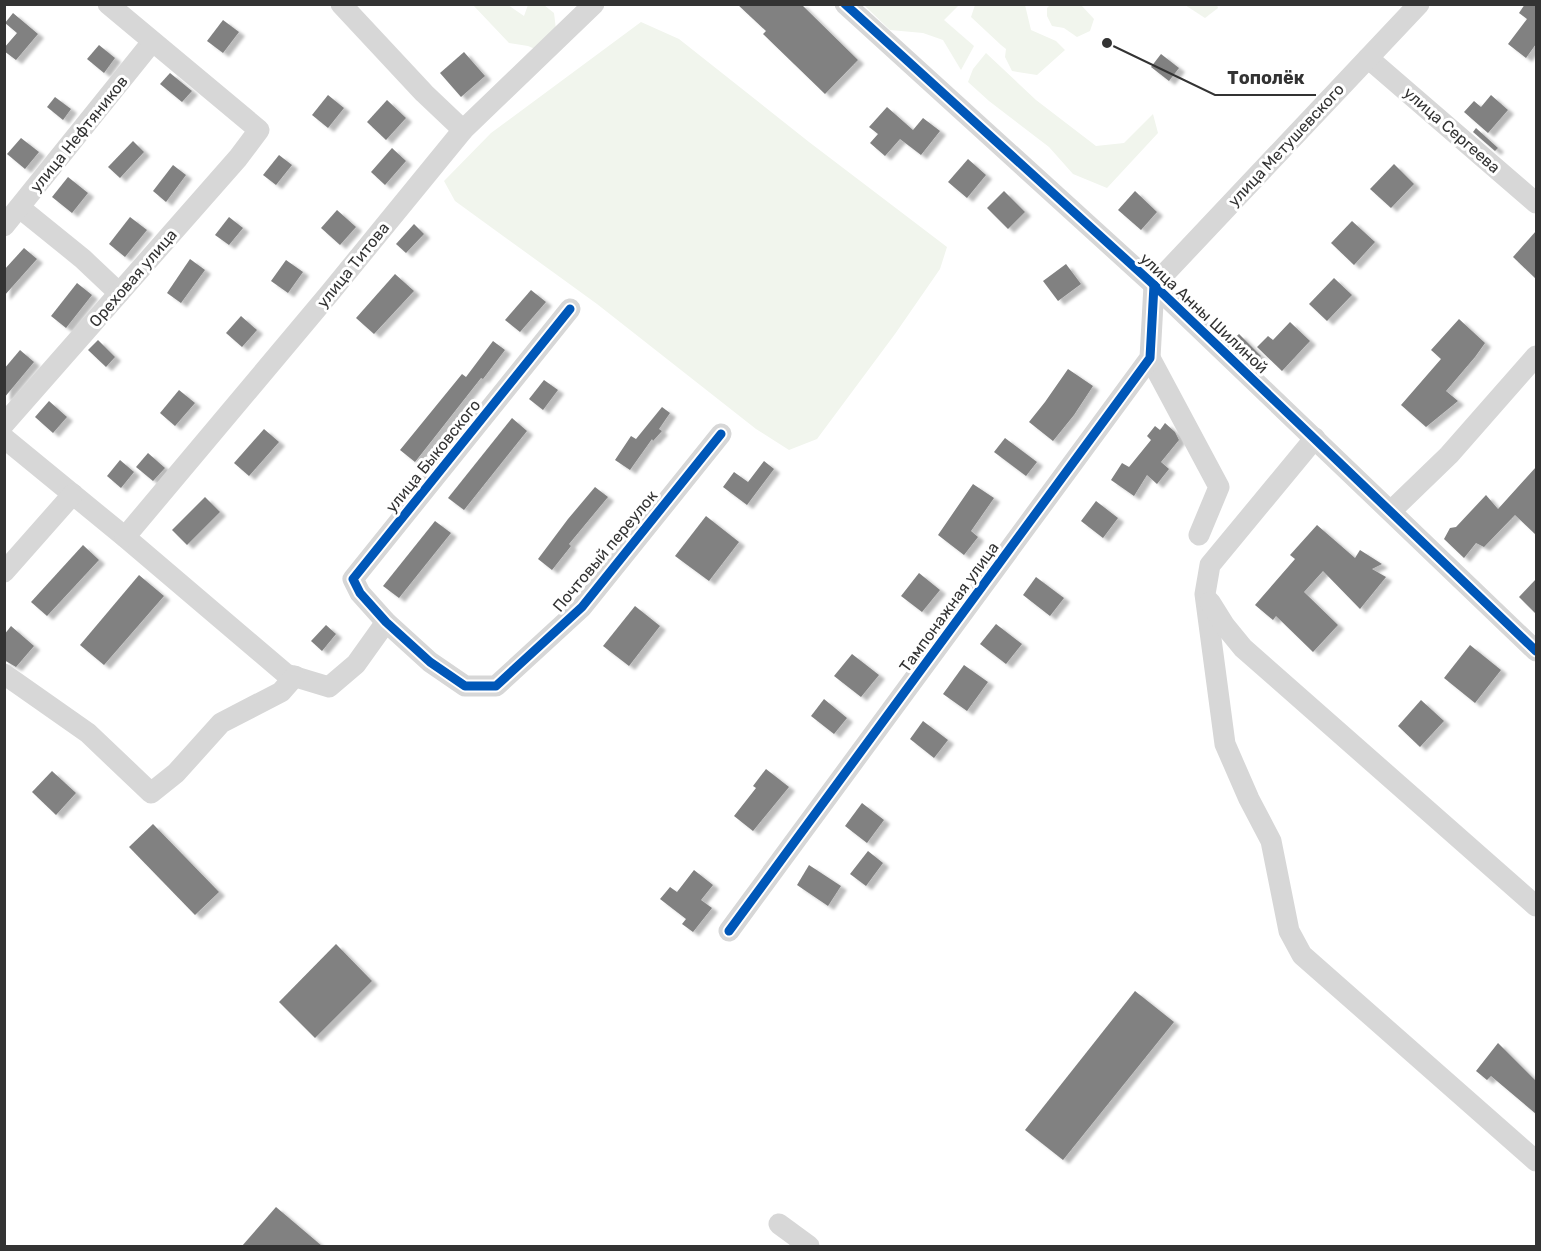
<svg xmlns="http://www.w3.org/2000/svg" width="1541" height="1251" font-family="Rubik,sans-serif">
<style>
.green{fill:#f1f5ed}
.building{fill:#818181;filter:url(#shadow)}
.lines{fill:none;stroke-linecap:round;stroke-linejoin:round}
.minor{stroke:#d7d7d7;stroke-width:21}
.cycleway-casing{stroke:#fff;stroke-width:13}
.cycleway{stroke:#0057b8;stroke-width:9}
.labels{text-anchor:middle;dominant-baseline:central;stroke-width:6;stroke-linejoin:round;paint-order:stroke}
.street-label{font-size:16px;fill:#333;stroke:#fff}
.leader{fill:none;stroke:#333;stroke-width:2}
.callout-dot{fill:#333;stroke:#fff;stroke-width:2}
.callout-label{font-size:18px;text-anchor:middle;font-weight:bold;fill:#333;stroke:#fff;stroke-width:6;stroke-linejoin:round;paint-order:stroke}
</style>
<defs>
<filter id="shadow"><feDropShadow dx="6" dy="4" stdDeviation="1.5" flood-color="#0004"/></filter>
</defs>
<rect width="100%" height="100%" fill="#fff"/>
<g class="green">
<polygon points="473,5 508,5 524,16 528,5 544,5 554,13 558,46 547,54 528,46 509,43"/>
<polygon points="864,5 959,5 944,20 974,46 961,70 943,40 923,33 890,30"/>
<polygon points="975,5 1025,5 1031,30 1056,41 1065,50 1037,75 1012,71 1005,57 1006,49 1001,45 971,17"/>
<polygon points="1050,5 1081,5 1094,19 1090,31 1077,37 1064,28 1052,26 1047,16 1047,8"/>
<polygon points="1185,5 1217,5 1218,8 1205,18"/>
<polygon points="641,22 679,39 809,142 947,247 940,269 895,334 817,439 789,450 756,429 597,304 455,201 444,181 491,133"/>
<polygon points="986,53 1036,100 1096,146 1124,143 1153,114 1158,133 1107,188 1073,174 1049,147 989,101 968,82 973,69"/>
</g>
<g class="building">
<polygon points="737,4 801,4 858,60 825,94 763,34 766,31"/>
<polygon points="1525,4 1536,4 1536,44 1526,58 1508,44 1527,19 1519,13"/>
<polygon points="13,13 38,34 16,60 4,51 4,48 17,33 5,23"/>
<polygon points="223,20 239,32 223,53 207,41"/>
<polygon points="99,45 115,58 104,73 87,59"/>
<polygon points="464,52 485,76 461,97 440,73"/>
<polygon points="1161,54 1179,68 1169,81 1151,67"/>
<polygon points="170,73 192,91 182,102 160,84"/>
<polygon points="328,95 344,108 328,128 312,115"/>
<polygon points="1491,95 1508,110 1488,133 1464,112 1474,101 1481,107"/>
<polygon points="55,97 71,109 63,120 47,107"/>
<polygon points="387,100 406,118 386,140 367,122"/>
<polygon points="887,107 913,130 923,118 940,131 921,155 900,139 885,156 870,143 878,134 869,127"/>
<polygon points="1476,128 1498,148 1495,151 1473,132"/>
<polygon points="21,138 39,152 25,169 7,154"/>
<polygon points="133,141 144,152 120,178 108,167"/>
<polygon points="392,148 406,161 385,185 371,172"/>
<polygon points="279,155 292,165 276,185 263,175"/>
<polygon points="968,159 986,175 967,198 948,182"/>
<polygon points="1394,164 1414,184 1391,208 1370,189"/>
<polygon points="173,165 186,175 166,202 153,191"/>
<polygon points="68,177 88,193 72,213 52,197"/>
<polygon points="1004,191 1025,212 1008,229 987,208"/>
<polygon points="1135,191 1157,212 1141,230 1118,210"/>
<polygon points="337,210 356,227 340,245 321,228"/>
<polygon points="130,217 147,230 125,257 109,244"/>
<polygon points="229,217 243,228 229,245 215,235"/>
<polygon points="1352,221 1375,242 1354,265 1331,243"/>
<polygon points="414,224 424,234 406,253 396,244"/>
<polygon points="1536,231 1536,279 1513,257"/>
<polygon points="24,248 37,259 4,296 4,270"/>
<polygon points="190,259 205,270 181,303 167,293"/>
<polygon points="286,260 303,272 288,293 271,281"/>
<polygon points="1066,264 1081,284 1058,301 1043,281"/>
<polygon points="395,274 414,291 374,334 356,318"/>
<polygon points="1334,278 1352,295 1327,321 1309,304"/>
<polygon points="77,283 92,295 66,328 51,316"/>
<polygon points="531,290 546,302 520,332 505,320"/>
<polygon points="241,316 257,330 242,347 226,333"/>
<polygon points="1459,319 1485,343 1475,357 1446,391 1458,401 1426,427 1401,405 1441,359 1431,350"/>
<polygon points="1290,322 1310,341 1282,371 1257,347 1268,336 1273,340"/>
<polygon points="1239,334 1261,356 1254,363 1231,341"/>
<polygon points="98,340 115,357 106,367 88,350"/>
<polygon points="493,341 505,350 483,379 481,378 415,462 400,450 462,374 466,377"/>
<polygon points="20,350 34,362 4,398 4,369"/>
<polygon points="1068,369 1093,386 1074,415 1053,441 1029,422 1045,402"/>
<polygon points="544,380 558,390 543,410 529,399"/>
<polygon points="179,390 195,403 175,426 160,413"/>
<polygon points="49,401 67,417 53,433 35,417"/>
<polygon points="662,407 670,413 659,429 662,431 653,441 652,439 630,470 615,460 631,436 636,439"/>
<polygon points="512,418 527,431 464,510 448,498"/>
<polygon points="1165,423 1175,432 1179,440 1161,462 1169,469 1157,484 1147,475 1134,496 1111,480 1122,463 1129,467 1151,440 1147,436 1155,426 1160,430"/>
<polygon points="264,429 279,442 249,476 234,463"/>
<polygon points="1005,438 1037,462 1026,476 994,452"/>
<polygon points="148,453 165,468 153,481 136,467"/>
<polygon points="120,460 134,472 121,488 107,476"/>
<polygon points="764,461 774,469 747,505 723,487 734,472 748,482"/>
<polygon points="1536,467 1536,535 1515,515 1484,547 1476,543 1464,558 1444,539 1450,528 1456,527 1486,495 1498,509"/>
<polygon points="973,484 994,498 971,531 978,537 964,555 938,535"/>
<polygon points="595,487 608,497 569,544 571,546 552,570 538,559 568,519"/>
<polygon points="205,497 220,512 187,545 172,530"/>
<polygon points="1096,501 1118,518 1103,538 1081,521"/>
<polygon points="706,516 739,542 709,581 675,556"/>
<polygon points="435,521 451,533 399,598 383,586"/>
<polygon points="1317,525 1355,558 1360,550 1382,564 1372,569 1386,577 1360,609 1323,571 1304,592 1338,625 1313,652 1276,616 1273,620 1255,605 1295,559 1290,555"/>
<polygon points="83,545 99,560 47,616 31,602"/>
<polygon points="919,573 940,590 922,612 901,596"/>
<polygon points="139,575 164,596 104,665 80,645"/>
<polygon points="1036,577 1064,598 1050,616 1023,595"/>
<polygon points="1536,579 1536,614 1519,597"/>
<polygon points="635,606 660,626 629,666 603,646"/>
<polygon points="996,624 1022,644 1006,664 980,644"/>
<polygon points="326,625 336,634 322,651 311,641"/>
<polygon points="11,626 34,646 16,667 4,660 4,635"/>
<polygon points="1470,645 1501,670 1475,703 1444,678"/>
<polygon points="852,654 879,675 861,697 834,676"/>
<polygon points="964,665 988,682 967,711 943,694"/>
<polygon points="824,699 847,718 834,734 811,716"/>
<polygon points="1421,700 1444,721 1420,747 1398,726"/>
<polygon points="923,721 948,740 934,758 910,739"/>
<polygon points="766,769 789,787 753,831 734,816 756,788 753,786"/>
<polygon points="52,771 76,793 56,815 32,792"/>
<polygon points="862,803 884,820 867,843 845,826"/>
<polygon points="153,824 219,892 195,915 129,847"/>
<polygon points="868,851 883,863 866,886 850,874"/>
<polygon points="809,865 841,886 828,906 797,885"/>
<polygon points="694,870 713,885 701,900 712,908 693,932 682,924 686,919 660,899 670,887 677,892"/>
<polygon points="336,944 372,981 315,1038 279,1002"/>
<polygon points="1135,991 1174,1022 1063,1160 1025,1130"/>
<polygon points="1498,1043 1536,1081 1536,1114 1491,1076 1487,1080 1476,1071"/>
<polygon points="276,1207 322,1246 242,1246"/>
</g>
<g class="lines">
<g class="minor">
<polyline points="341,4 424,93 463,130"/>
<polyline points="845,4 1154,285 1536,651"/>
<polyline points="1368,58 1536,203"/>
<polyline points="20,208 83,259 119,293"/>
<polyline points="4,226 152,42"/>
<polyline points="1154,285 1419,4"/>
<polyline points="570,309 353,579 360,593 386,622 430,662 465,686 496,686 582,607 721,434"/>
<polyline points="1150,358 1219,487 1199,535"/>
<polyline points="4,424 238,158 259,130 108,4"/>
<polyline points="4,438 125,537 286,674 329,687 356,664 386,622"/>
<polyline points="1315,438 1210,565 1205,594 1225,744 1249,799 1271,841 1289,931 1302,955 1536,1161"/>
<polyline points="1391,511 1449,455 1536,356"/>
<polyline points="125,537 329,294 463,130 594,4"/>
<polyline points="4,572 73,494"/>
<polyline points="1210,602 1225,626 1243,648 1536,906"/>
<polyline points="4,674 88,733 151,793 176,773 221,723 281,692 295,676"/>
<polyline points="729,931 1150,358 1154,285"/>
<polyline points="779,1224 809,1246"/>
</g>
<defs>
<g id="cycleway">
<polyline points="845,4 1154,285 1536,651"/>
<polyline points="570,309 353,579 360,593 386,622 430,662 465,686 496,686 582,607 721,434"/>
<polyline points="729,931 1150,358 1154,285"/>
</g>
</defs>
<use href="#cycleway" class="cycleway-casing"/>
<use href="#cycleway" class="cycleway"/>
</g>
<g class="labels">
<g class="street-label">
<text transform="translate(1452 130) rotate(41)">улица Сергеева</text>
<text transform="translate(79 134) rotate(-51)">улица Нефтяников</text>
<text transform="translate(1286 145) rotate(-47)">улица Метушевского</text>
<text transform="translate(353 265) rotate(-51)">улица Титова</text>
<text transform="translate(133 278) rotate(-49)">Ореховая улица</text>
<text transform="translate(1204 313) rotate(43)">улица Анны Шилиной</text>
<text transform="translate(433 456) rotate(-51)">улица Быковского</text>
<text transform="translate(605 551) rotate(-50)">Почтовый переулок</text>
<text transform="translate(949 607) rotate(-54)">Тампонажная улица</text>
</g>
</g>
<path class="leader" d="M1107 43L1215 95H1316"/>
<circle class="callout-dot" cx="1107" cy="43" r="6"/>
<g class="callout-label">
<text x="1266" y="84">Тополёк</text>
</g>
<rect width="1541" height="1251" fill="none" stroke="#333333" stroke-width="12"/>
</svg>
